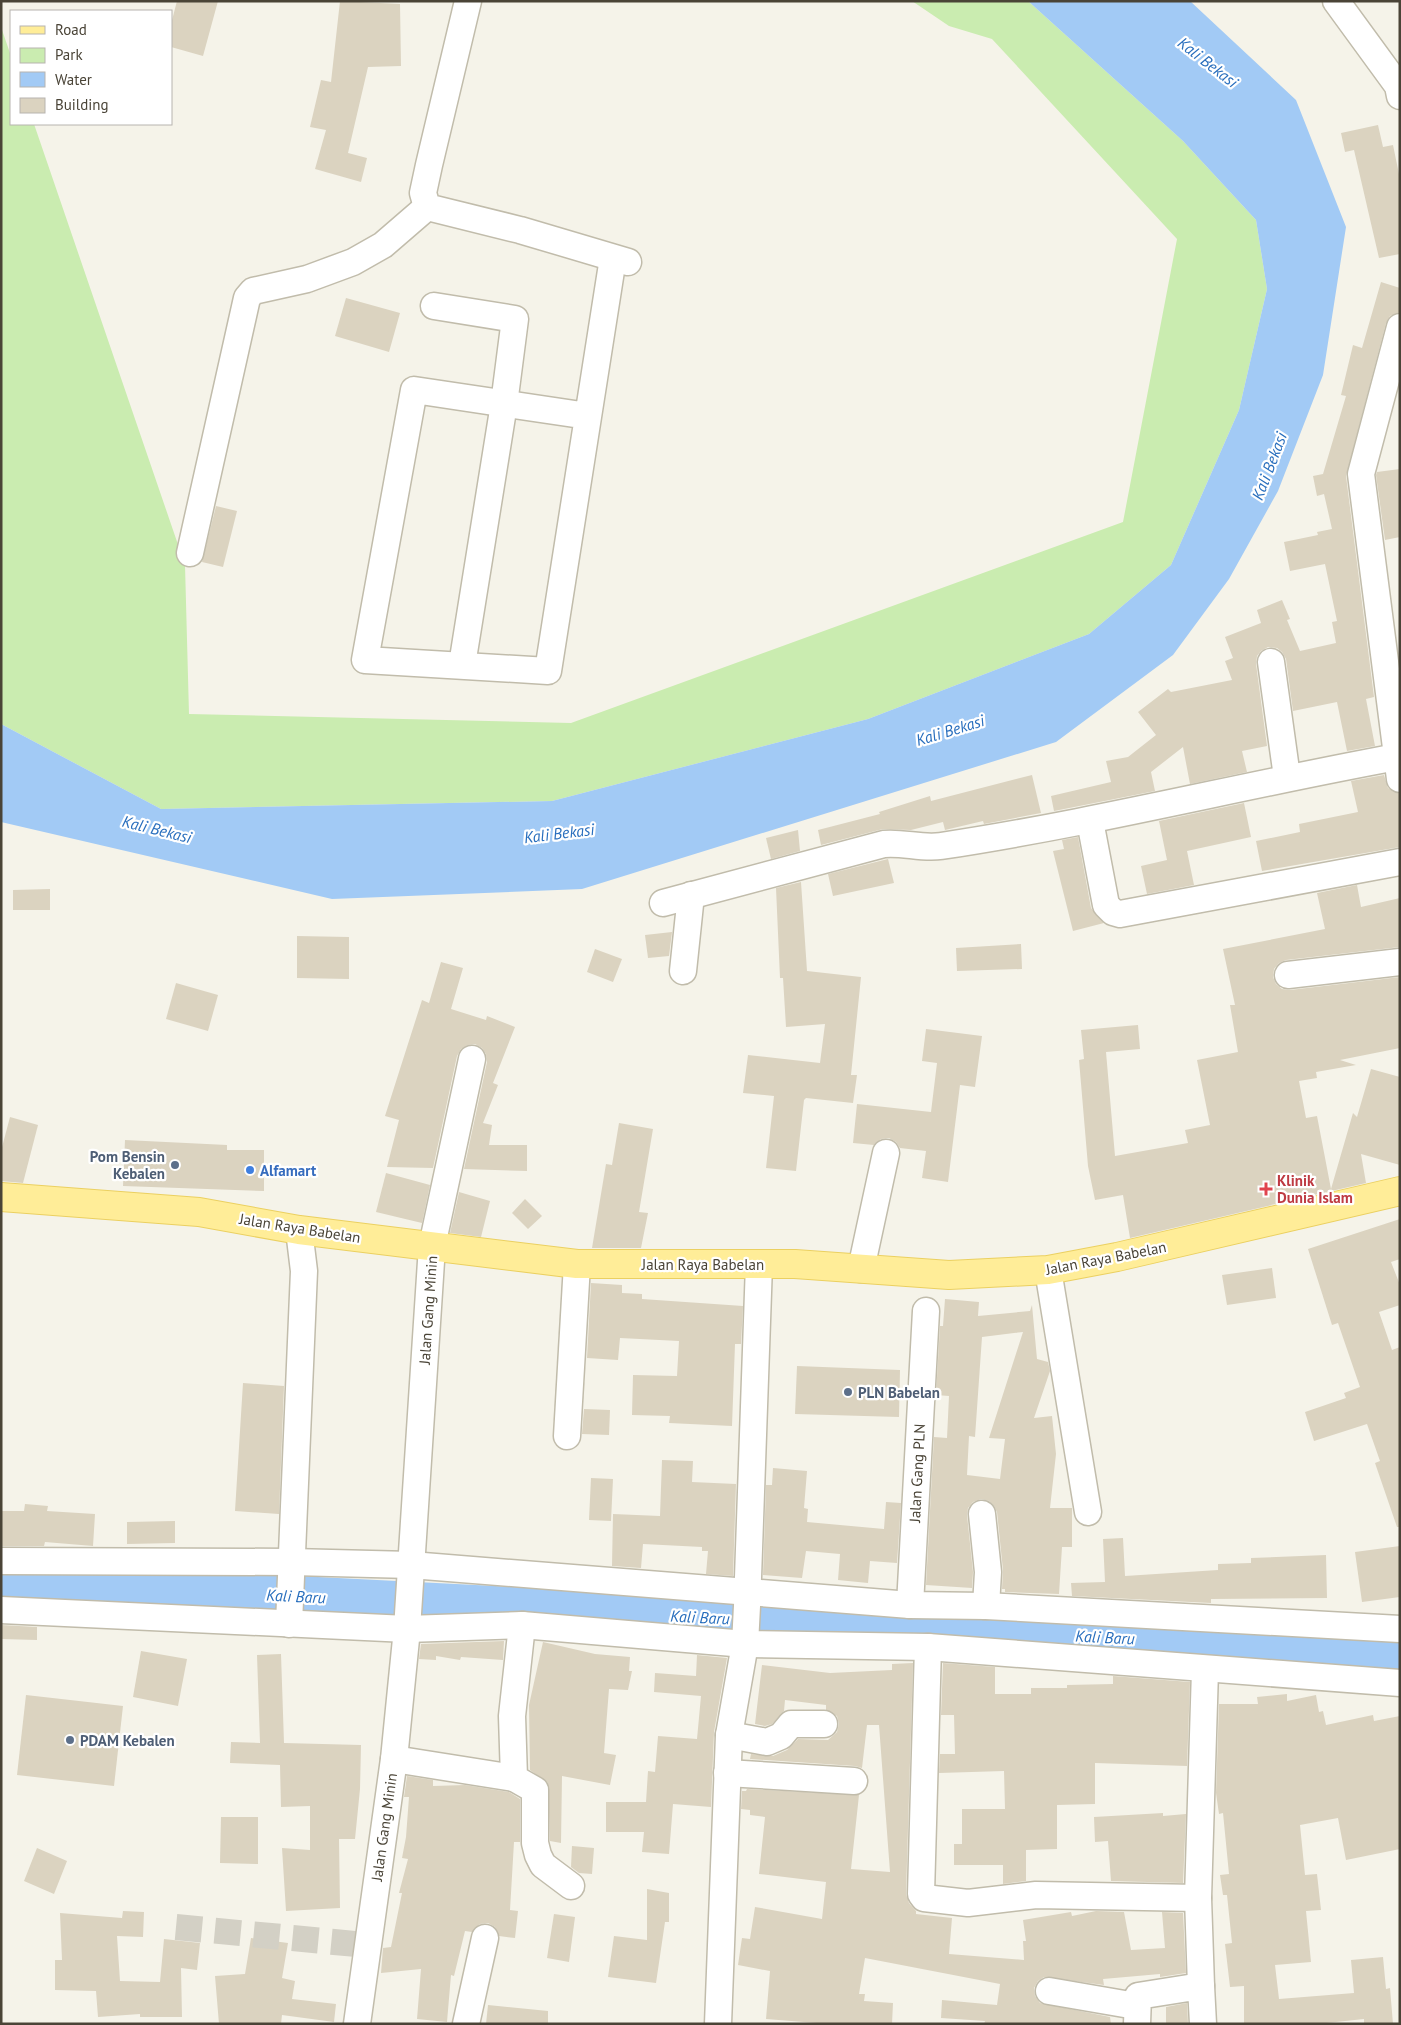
<svg xmlns="http://www.w3.org/2000/svg" width="1401" height="2025" font-family="'PT Sans',sans-serif">
<style>
.green{fill:#caecb0}
.water{fill:#a2caf5}
.lines{fill:none;stroke-linecap:round;stroke-linejoin:round}
.river{stroke:#a2caf5;stroke-width:40}
.building{fill:#dbd3c0;fill-rule:evenodd}
.street-tunnel{stroke:#d3d0c5;stroke-width:26;stroke-dasharray:26 13;stroke-linecap:butt}
.street-casing{stroke:#c1bcab;stroke-width:29}
.primary-casing{stroke:#ebd061;stroke-width:30}
.street{stroke:#fff;stroke-width:26}
.primary{stroke:#ffed98;stroke-width:28}
.service-dot{fill:#5c6f8a;stroke:#fff;stroke-width:2}
.shop-dot{fill:#3f7fe0;stroke:#fff;stroke-width:2}
.health-dot{fill:#e0444e;stroke:#fff;stroke-width:2}
.labels{text-anchor:middle;dominant-baseline:central;stroke-width:4.5;stroke-linejoin:round;paint-order:stroke}
.service-label{font-size:15px;font-weight:bold;fill:#4e5e75;stroke:#fff;text-anchor:start}
.shop-label{font-size:15px;font-weight:bold;fill:#366cbe;stroke:#fff;text-anchor:start}
.health-label{font-size:15px;font-weight:bold;fill:#be3a42;stroke:#fff;text-anchor:start}
.street-label{font-size:15px;fill:#4a4437;stroke:#fff}
.water-label{font-size:16px;font-style:italic;fill:#286ebd;stroke:#fff}
</style>
<rect width="100%" height="100%" fill="#f5f3e9"/>
<polygon class="green" points="912,1 1028,1 1183,141 1256,220 1267,289 1239,410 1171,565 1089,634 868,719 552,801 161,809 1,724 1,27 11,56 11,124 34,124 185,565 189,714 571,723 1123,522 1177,239 992,39 949,26"/>
<polygon class="water" points="1028,1 1190,1 1296,100 1346,227 1323,375 1278,491 1229,579 1173,655 1056,742 582,889 332,899 1,822 1,724 161,809 552,801 868,719 1089,634 1171,565 1239,410 1267,289 1256,220 1183,141"/>
<g class="lines">
<polyline class="river" points="1,1581 1400,1652"/>
</g>
<g class="building">
<polygon points="177,1 218,1 203,56 171,47 171,24"/>
<polygon points="340,1 400,4 401,66 368,67 348,153 367,158 361,182 315,169 326,130 310,127 321,80 331,82"/>
<polygon points="1378,125 1383,147 1393,145 1400,179 1400,254 1379,258 1354,150 1345,152 1341,133"/>
<polygon points="1381,282 1400,288 1400,312 1390,316 1386,323 1346,476 1374,697 1366,699 1375,746 1347,751 1337,702 1293,711 1286,659 1282,652 1277,648 1268,647 1261,651 1257,656 1256,664 1267,746 1242,751 1247,772 1190,784 1183,747 1151,772 1155,791 1054,811 1051,796 1111,782 1106,761 1128,757 1156,735 1138,712 1168,689 1171,692 1232,680 1225,661 1233,658 1225,637 1261,623 1257,610 1282,600 1290,619 1287,620 1300,651 1336,643 1332,622 1337,621 1325,564 1290,571 1284,542 1318,535 1317,532 1332,529 1324,494 1317,496 1313,476 1323,474 1346,396 1341,395 1353,345 1362,348"/>
<polygon points="346,298 400,313 389,352 335,336"/>
<polygon points="1400,469 1400,537 1385,540 1376,475 1377,472"/>
<polygon points="216,506 237,511 223,567 202,562"/>
<polygon points="1032,775 1041,813 984,824 983,821 945,830 943,822 911,830 883,829 821,845 818,830 880,814 879,812 930,796 931,801"/>
<polygon points="1384,775 1388,788 1400,794 1400,847 1262,871 1256,841 1300,832 1299,824 1358,812 1351,781"/>
<polygon points="1244,803 1251,837 1187,851 1194,885 1147,894 1141,866 1167,860 1159,821"/>
<polygon points="798,830 800,851 771,859 766,838"/>
<polygon points="1078,837 1091,908 1104,923 1073,931 1053,851 1064,849 1062,840"/>
<polygon points="888,859 894,883 833,896 828,874"/>
<polygon points="801,882 807,971 861,977 851,1075 857,1075 853,1103 806,1098 804,1100 796,1171 766,1168 774,1096 743,1093 748,1055 820,1063 825,1024 786,1027 783,978 780,978 776,888"/>
<polygon points="1357,885 1361,907 1400,898 1400,947 1286,960 1279,963 1274,969 1273,977 1276,984 1282,989 1290,990 1400,977 1400,1048 1340,1060 1356,1065 1316,1072 1317,1078 1299,1081 1306,1118 1317,1116 1331,1189 1353,1113 1357,1117 1371,1069 1400,1077 1400,1165 1361,1154 1366,1183 1130,1238 1123,1195 1095,1200 1088,1166 1079,1060 1084,1059 1081,1030 1138,1025 1140,1049 1106,1052 1115,1156 1188,1143 1185,1130 1210,1125 1197,1060 1238,1052 1230,1005 1235,1005 1223,949 1325,929 1317,893"/>
<polygon points="50,889 50,910 13,910 13,890"/>
<polygon points="672,932 669,956 648,958 645,935"/>
<polygon points="297,936 349,937 349,979 297,978"/>
<polygon points="1021,944 1022,969 957,971 956,948"/>
<polygon points="595,949 622,959 613,982 587,972"/>
<polygon points="441,962 463,968 451,1009 486,1020 487,1016 515,1027 493,1083 498,1085 483,1123 492,1125 489,1145 527,1145 527,1171 464,1169 487,1062 486,1054 482,1048 475,1044 468,1045 461,1049 457,1056 433,1168 387,1167 399,1120 385,1116 422,1000 429,1003"/>
<polygon points="176,983 218,995 208,1031 166,1019"/>
<polygon points="926,1029 982,1036 975,1087 960,1085 948,1182 922,1178 926,1151 900,1148 896,1142 889,1138 881,1139 874,1145 853,1143 857,1104 931,1112 937,1063 922,1061"/>
<polygon points="10,1117 38,1125 23,1183 1,1181 1,1151"/>
<polygon points="619,1123 653,1129 639,1212 648,1213 641,1248 592,1248 606,1164 612,1165"/>
<polygon points="125,1140 227,1145 227,1150 264,1150 264,1191 123,1186"/>
<polygon points="386,1173 430,1185 422,1223 376,1212"/>
<polygon points="459,1192 490,1201 481,1237 450,1233"/>
<polygon points="525,1199 542,1216 528,1229 512,1213"/>
<polygon points="1400,1219 1400,1259 1391,1262 1400,1285 1400,1305 1379,1312 1392,1350 1400,1347 1400,1527 1397,1527 1375,1463 1380,1461 1367,1424 1314,1441 1305,1412 1346,1398 1344,1393 1360,1387 1338,1323 1332,1325 1308,1249"/>
<polygon points="1272,1268 1276,1298 1227,1305 1222,1275"/>
<polygon points="591,1283 622,1285 622,1293 642,1294 642,1299 743,1306 741,1344 735,1344 732,1426 669,1423 670,1416 632,1415 633,1375 677,1376 679,1341 620,1338 618,1360 587,1358"/>
<path d="M945 1299 979 1302 978 1316 1030 1311 1032 1305 1037 1359 1048 1362 1050 1371 1034 1418 1052 1416 1056 1454 1050 1508H1072V1547H1062L1059 1594 1005 1592V1589H1002L1003 1570 997 1512 994 1506 989 1501 981 1499 973 1502 968 1508 967 1515 973 1572 972 1588 926 1585 934 1437 947 1438 949 1396 936 1395 940 1326H943ZM1023 1332 989 1438 1005 1439 1000 1479 967 1475 969 1436 975 1437 982 1337Z"/>
<polygon points="797,1366 900,1370 899,1417 795,1414"/>
<polygon points="243,1383 284,1386 279,1514 235,1511"/>
<polygon points="584,1409 610,1410 609,1435 582,1434"/>
<polygon points="662,1460 693,1461 692,1482 736,1484 733,1576 706,1574 708,1551 702,1551 702,1547 643,1544 641,1568 612,1566 613,1514 660,1516"/>
<polygon points="773,1468 807,1471 804,1508 808,1509 807,1522 884,1529 886,1502 901,1503 897,1563 870,1561 868,1583 838,1580 840,1554 806,1551 802,1578 763,1575 766,1485 772,1485"/>
<polygon points="591,1478 613,1479 611,1521 589,1520"/>
<polygon points="25,1504 48,1506 47,1511 95,1514 93,1546 45,1542 44,1546 1,1546 1,1511 24,1511"/>
<polygon points="175,1521 175,1543 127,1544 127,1522"/>
<polygon points="1123,1538 1125,1576 1218,1570 1218,1564 1251,1563 1251,1558 1326,1555 1327,1598 1211,1599 1211,1603 1072,1596 1071,1583 1105,1582 1103,1539"/>
<polygon points="1400,1546 1400,1597 1362,1602 1355,1552"/>
<polygon points="1,1625 37,1627 37,1640 1,1639"/>
<polygon points="504,1641 503,1660 461,1657 460,1660 436,1656 436,1660 419,1659 421,1644"/>
<polygon points="543,1642 595,1654 630,1657 629,1671 632,1671 628,1690 609,1689 604,1753 616,1755 610,1785 562,1776 561,1843 550,1841 548,1783 530,1770 529,1705"/>
<polygon points="141,1651 187,1659 178,1706 133,1697"/>
<polygon points="281,1654 284,1743 361,1745 360,1789 355,1839 339,1839 340,1908 286,1911 282,1848 310,1850 310,1806 281,1807 280,1765 230,1763 231,1742 260,1743 257,1655"/>
<polygon points="697,1655 727,1658 714,1732 711,1807 673,1804 669,1854 642,1852 644,1832 606,1832 606,1802 646,1802 648,1771 655,1772 658,1736 697,1739 701,1696 654,1692 655,1673 696,1676"/>
<polygon points="913,1663 906,1894 909,1903 916,1911 916,1914 952,1918 949,1954 1024,1960 1023,1941 1026,1941 1023,1920 1071,1912 1072,1916 1096,1911 1124,1912 1131,1950 1165,1948 1162,1912 1183,1913 1186,1973 1160,1977 1160,1974 1103,1979 1104,1985 1044,1977 1038,1981 1034,1988 1035,1996 1040,2003 1110,2017 1111,2024 984,2024 985,2021 941,2018 942,2000 997,2005 1000,1984 865,1958 859,1994 865,1994 864,2001 893,2003 892,2024 829,2024 766,2019 770,1971 738,1965 742,1938 750,1939 755,1907 822,1919 826,1882 759,1874 765,1817 750,1815 750,1810 741,1809 742,1791 746,1791 747,1789 859,1795 851,1869 890,1872 879,1725 867,1725 862,1768 855,1766 750,1759 751,1754 773,1756 787,1750 798,1739 828,1740 837,1732 839,1724 837,1716 826,1710 826,1705 785,1700 784,1711 772,1724 765,1726 755,1724 762,1665 830,1673 892,1670 892,1664"/>
<polygon points="943,1663 995,1667 995,1694 1031,1694 1031,1688 1067,1688 1067,1685 1113,1684 1113,1676 1190,1682 1187,1766 1095,1763 1095,1804 1057,1805 1057,1849 1026,1850 1026,1881 1003,1884 1003,1865 954,1865 954,1844 962,1844 962,1809 1005,1809 1004,1771 939,1773 940,1754 955,1754 954,1715 941,1715"/>
<polygon points="1287,1694 1287,1701 1316,1695 1319,1712 1323,1711 1326,1725 1373,1715 1374,1721 1400,1716 1400,1849 1346,1860 1338,1818 1300,1825 1305,1875 1317,1874 1321,1910 1306,1911 1311,1962 1275,1965 1279,1999 1354,1993 1351,1960 1383,1957 1386,1989 1390,1988 1393,2024 1364,2024 1364,2019 1317,2024 1244,2024 1244,1986 1230,1987 1225,1944 1232,1943 1227,1895 1223,1895 1220,1875 1229,1874 1223,1813 1219,1814 1216,1793 1219,1704 1258,1704 1257,1697"/>
<polygon points="26,1695 123,1706 114,1786 17,1775"/>
<polygon points="407,1776 433,1780 433,1786 465,1785 509,1792 520,1799 520,1842 514,1842 510,1910 518,1911 515,1938 499,1936 495,1927 488,1923 480,1924 472,1932 465,1931 454,1976 451,1975 447,2022 417,2019 421,1969 381,1973 383,1948 391,1947 402,1893 399,1893 408,1859 402,1858 406,1837 409,1797 404,1797"/>
<polygon points="1163,1813 1163,1816 1186,1814 1183,1883 1111,1881 1108,1841 1095,1842 1094,1817"/>
<polygon points="221,1817 258,1817 258,1864 220,1863"/>
<polygon points="572,1846 594,1848 592,1874 579,1873 571,1867"/>
<polygon points="37,1848 67,1861 54,1894 24,1881"/>
<polygon points="647,1889 669,1893 669,1922 665,1922 656,1983 608,1977 614,1936 647,1940"/>
<polygon points="123,1911 144,1912 143,1937 117,1936 120,1981 160,1982 164,1939 200,1943 197,1970 181,1968 182,2017 140,2017 140,2014 98,2017 96,1991 55,1990 55,1960 62,1960 60,1913 122,1918"/>
<polygon points="554,1914 575,1917 569,1962 547,1958"/>
<polygon points="251,1938 288,1943 282,1978 295,1981 292,1999 336,2004 334,2022 282,2015 281,2024 219,2024 215,1976 245,1974"/>
<polygon points="1187,2003 1188,2024 1166,2024 1166,2007"/>
<polygon points="488,2005 548,2011 548,2024 486,2024"/>
</g>
<g class="lines">
<polyline class="street-tunnel" points="176,1927 366,1945"/>
<defs>
<g id="street">
<polyline points="468,1 429,165 423,193 427,207 520,230 628,262"/>
<polyline points="1336,1 1398,86 1400,96"/>
<polyline points="434,306 515,319 504,404 462,665"/>
<polyline points="1400,327 1361,474 1400,779"/>
<polyline points="588,416 414,390 365,660 548,671 613,258"/>
<polyline points="190,553 247,298 253,291 307,279 353,262 383,245 427,207"/>
<polyline points="1271,662 1287,777"/>
<polyline points="1090,821 1106,905 1113,912 1120,914 1400,862"/>
<path d="M663 903 884 844C903 842 922 849 941 846 1094 823 1244 785 1397 757"/>
<polyline points="683,971 691,895"/>
<polyline points="1288,975 1400,962"/>
<polyline points="861,1269 886,1153"/>
<polyline points="1048,1270 1088,1512"/>
<polyline points="567,1436 577,1264"/>
<polyline points="982,1514 988,1572 986,1606"/>
<polyline points="1,1561 292,1562 411,1565 910,1605 986,1606 1400,1629"/>
<polyline points="910,1605 926,1311"/>
<polyline points="1,1610 407,1629 522,1625 745,1644 928,1647 1400,1683"/>
<polyline points="289,1624 304,1271 299,1230"/>
<polyline points="522,1625 512,1716 514,1778 535,1790 535,1843 538,1855 543,1865 571,1886"/>
<polyline points="928,1647 921,1894 924,1898 968,1903 1036,1895 1198,1898"/>
<polyline points="729,1735 767,1742 781,1736 791,1724 824,1724"/>
<polyline points="394,1759 514,1778"/>
<polyline points="727,1773 854,1781"/>
<polyline points="1201,1986 1198,1898 1205,1670"/>
<polyline points="1049,1991 1136,2006"/>
<polyline points="357,2024 394,1759 407,1629 432,1246 472,1059"/>
<polyline points="466,2024 485,1938"/>
<polyline points="718,2024 729,1735 745,1644 747,1606 759,1264"/>
<polyline points="1137,2024 1138,1996 1201,1986 1203,2024"/>
</g>
<polyline id="primary" points="1,1197 199,1212 299,1230 577,1264 795,1264 949,1275 1048,1270 1117,1257 1400,1191"/>
</defs>
<use href="#street" class="street-casing"/>
<use href="#primary" class="primary-casing"/>
<use href="#street" class="street"/>
<use href="#primary" class="primary"/>
</g>
<g class="service-dot">
<circle cx="175" cy="1165" r="5"/>
<circle cx="848" cy="1392" r="5"/>
<circle cx="70" cy="1740" r="5"/>
</g>
<circle class="shop-dot" cx="250" cy="1170" r="5"/>
<path class="health-dot" d="M1263.5 1181.5h5v5h5v5h-5v5h-5v-5h-5v-5h5z"/>
<g class="labels">
<g class="service-label">
<text x="165" y="1156" text-anchor="end">Pom Bensin<tspan x="165" dy="17">Kebalen</tspan></text>
<text x="858" y="1392">PLN Babelan</text>
<text x="80" y="1740">PDAM Kebalen</text>
</g>
<g class="shop-label">
<text x="260" y="1170">Alfamart</text>
</g>
<g class="health-label">
<text x="1277" y="1180">Klinik<tspan x="1277" dy="17">Dunia Islam</tspan></text>
</g>
<g class="street-label">
<text transform="translate(300 1228) rotate(9)">Jalan Raya Babelan</text>
<text transform="translate(1106 1258) rotate(-11)">Jalan Raya Babelan</text>
<text x="703" y="1264">Jalan Raya Babelan</text>
<text transform="translate(428 1310) rotate(-86)">Jalan Gang Minin</text>
<text transform="translate(917 1473) rotate(-87)">Jalan Gang PLN</text>
<text transform="translate(384 1827) rotate(-82)">Jalan Gang Minin</text>
</g>
<g class="water-label">
<text transform="translate(1208 62) rotate(38)">Kali Bekasi</text>
<text transform="translate(1269 466) rotate(-69)">Kali Bekasi</text>
<text transform="translate(950 730) rotate(-17)">Kali Bekasi</text>
<text transform="translate(157 829) rotate(14)">Kali Bekasi</text>
<text transform="translate(559 833) rotate(-7)">Kali Bekasi</text>
<text transform="translate(296 1596) rotate(3)">Kali Baru</text>
<text transform="translate(700 1617) rotate(3)">Kali Baru</text>
<text transform="translate(1105 1637) rotate(3)">Kali Baru</text>
</g>
</g>
<rect width="1401" height="2025" fill="none" stroke="#4a4437" stroke-width="5"/>
<rect x="10" y="10" width="162" height="115" fill="#ffffff" stroke="#b7b4af"/>
<rect x="20" y="26" width="25" height="8" fill="#ffed98" stroke="#b7b4af"/>
<text x="55" y="35" font-size="15" fill="#4a4437">Road</text>
<rect x="20" y="48" width="25" height="15" fill="#caecb0" stroke="#b7b4af"/>
<text x="55" y="60" font-size="15" fill="#4a4437">Park</text>
<rect x="20" y="72" width="25" height="15" fill="#a2caf5" stroke="#b7b4af"/>
<text x="55" y="85" font-size="15" fill="#4a4437">Water</text>
<rect x="20" y="98" width="25" height="15" fill="#dbd3c0" stroke="#b7b4af"/>
<text x="55" y="110" font-size="15" fill="#4a4437">Building</text>
</svg>
